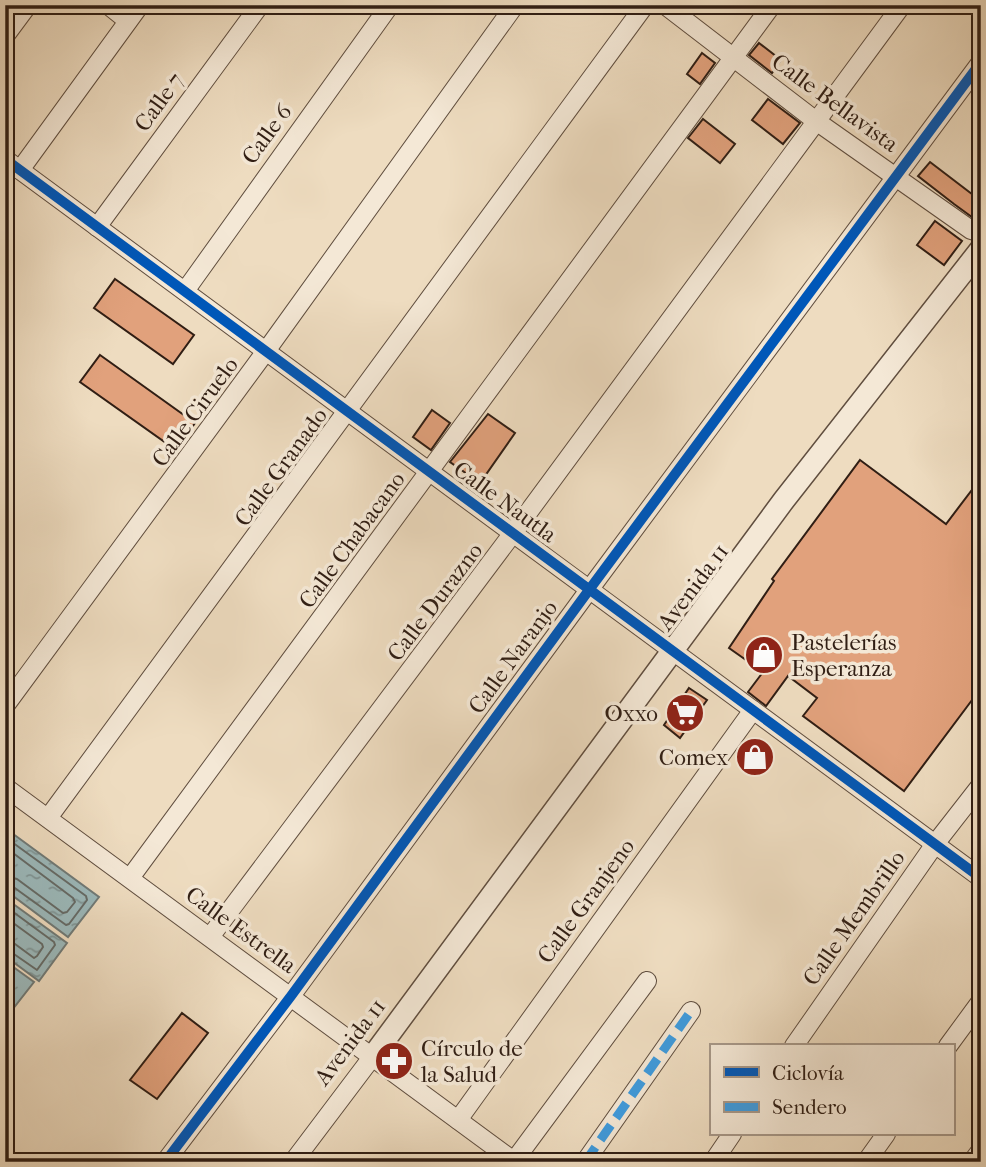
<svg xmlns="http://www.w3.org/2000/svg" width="986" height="1167" font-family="'IM FELL French Canon',serif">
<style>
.water{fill:url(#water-ripples);stroke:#717b78;stroke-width:2}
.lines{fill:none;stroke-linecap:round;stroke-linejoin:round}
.shore{stroke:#666c68;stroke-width:2}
.building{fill:#e1a17c;stroke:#301e14;stroke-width:2}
.minor-casing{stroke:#604e3f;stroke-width:20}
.tertiary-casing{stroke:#604e3f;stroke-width:24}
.minor{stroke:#f4e8d6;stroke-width:18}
.tertiary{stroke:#f4e8d6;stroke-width:21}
.quiet{stroke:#3e9bde;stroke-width:9;stroke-dasharray:18 9;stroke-linecap:butt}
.cycleway-casing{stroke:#f4e8d6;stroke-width:15}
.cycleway{stroke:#0057b8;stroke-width:10}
.labels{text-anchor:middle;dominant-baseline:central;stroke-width:7;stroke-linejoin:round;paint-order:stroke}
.street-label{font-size:23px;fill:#301e14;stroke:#f4e8d6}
.poi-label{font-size:23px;fill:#301e14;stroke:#f4e8d6;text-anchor:start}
</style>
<defs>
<pattern id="water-ripples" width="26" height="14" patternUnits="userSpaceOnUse" patternTransform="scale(1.75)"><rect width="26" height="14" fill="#9cb9bb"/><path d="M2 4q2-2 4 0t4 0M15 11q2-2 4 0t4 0" fill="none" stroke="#809697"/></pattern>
</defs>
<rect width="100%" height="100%" fill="#eedcc0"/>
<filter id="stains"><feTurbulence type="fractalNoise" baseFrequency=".00286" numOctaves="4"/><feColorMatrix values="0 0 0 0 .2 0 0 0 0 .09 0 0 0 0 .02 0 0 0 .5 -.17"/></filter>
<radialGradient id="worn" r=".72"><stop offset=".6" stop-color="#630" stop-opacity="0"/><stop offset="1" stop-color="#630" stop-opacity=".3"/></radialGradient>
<g class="water">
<polygon points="5,828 99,897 68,937 5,890"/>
<polygon points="5,898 67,943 39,981 5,956"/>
<polygon points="5,961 34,982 5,1019"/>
</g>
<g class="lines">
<g class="shore">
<polyline points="5,837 86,896 87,900 69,924 66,925 12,886 5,885"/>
<polyline points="5,847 73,898 75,902 67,912 63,913 17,879 5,876"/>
<polyline points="5,906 54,942 55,945 37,970 11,952 5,951"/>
<polyline points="5,917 42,944 43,947 37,956 34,958 15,944 5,942"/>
</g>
</g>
<g class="building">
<polygon points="759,43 781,60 772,73 749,55"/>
<polygon points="702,53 715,63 700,84 687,74"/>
<polygon points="768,99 800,123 783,144 752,120"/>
<polygon points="703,119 735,144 720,163 688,138"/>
<polygon points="930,162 981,201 981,221 976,220 954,204 918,176"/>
<polygon points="935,221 962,241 944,265 917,245"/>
<polygon points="115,279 194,335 173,364 94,308"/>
<polygon points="100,355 195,423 176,450 80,382"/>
<polygon points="432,410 450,423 431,450 413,437"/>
<polygon points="488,414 515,433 480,483 450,462"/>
<polygon points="860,460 946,524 981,478 981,688 904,791 803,716 817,698 788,676 766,706 748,692 763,672 729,648 774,581 772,579"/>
<polygon points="689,688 707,700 680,738 664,725"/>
<polygon points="756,742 768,751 754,773 741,764"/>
<polygon points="182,1013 208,1033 157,1099 130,1080"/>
</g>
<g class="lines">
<defs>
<g id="minor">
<polyline points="108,5 128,21"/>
<polyline points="665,5 816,121 971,230 981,233"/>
<polyline points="5,36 28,5"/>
<polyline points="5,159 981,878"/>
<polyline points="20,170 140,5"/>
<polyline points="97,227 260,5"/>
<polyline points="185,291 390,5"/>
<polyline points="5,706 266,351 515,5"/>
<polyline points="5,787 515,1162"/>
<polyline points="48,818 645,5"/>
<polyline points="130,878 772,5"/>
<polyline points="210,937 513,533 902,5"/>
<polyline points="794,1046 935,844 981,785"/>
<polyline points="948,1046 981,1001"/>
<polyline points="458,1120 753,710"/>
<polyline points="514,1161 647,981"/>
<polyline points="165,1162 291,996 589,590 981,62"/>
<polyline points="293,1162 373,1056"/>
<polyline points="585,1162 691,1011"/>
<polyline points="713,1162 732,1134"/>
<polyline points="866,1162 886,1134"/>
<polyline points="972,1162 981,1150"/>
</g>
<polyline id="tertiary" points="373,1056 784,500 981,249"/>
</defs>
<use href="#minor" class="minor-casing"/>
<use href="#tertiary" class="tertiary-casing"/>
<use href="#minor" class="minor"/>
<use href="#tertiary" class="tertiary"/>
<g class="quiet">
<polyline points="585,1162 691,1011"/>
<polyline points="972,1162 981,1150"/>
</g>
<defs>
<g id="cycleway">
<polyline points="5,159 981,878"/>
<polyline points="165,1162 291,996 589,590 981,62"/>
</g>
</defs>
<use href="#cycleway" class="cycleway-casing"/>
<use href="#cycleway" class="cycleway"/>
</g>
<defs>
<symbol id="shop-disc" viewBox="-11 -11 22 22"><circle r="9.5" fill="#8f2418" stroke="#f4e8d6"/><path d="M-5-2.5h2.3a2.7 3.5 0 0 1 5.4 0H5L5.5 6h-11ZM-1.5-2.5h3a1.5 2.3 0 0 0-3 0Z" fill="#fff"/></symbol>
<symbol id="supermarket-disc" viewBox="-11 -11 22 22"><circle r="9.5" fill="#8f2418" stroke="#f4e8d6"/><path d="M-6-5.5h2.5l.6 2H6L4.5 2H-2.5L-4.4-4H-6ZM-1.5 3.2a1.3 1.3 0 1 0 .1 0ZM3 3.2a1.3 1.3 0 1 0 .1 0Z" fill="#fff"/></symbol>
<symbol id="pharmacy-disc" viewBox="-11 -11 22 22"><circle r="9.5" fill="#8f2418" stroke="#f4e8d6"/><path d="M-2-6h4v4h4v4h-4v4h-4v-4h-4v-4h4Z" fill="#fff"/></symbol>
</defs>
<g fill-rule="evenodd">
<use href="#shop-disc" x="742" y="633" width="44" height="44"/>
<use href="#supermarket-disc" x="663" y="691" width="44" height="44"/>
<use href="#shop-disc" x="733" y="735" width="44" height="44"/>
<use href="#pharmacy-disc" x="372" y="1039" width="44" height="44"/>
</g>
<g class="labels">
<g class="street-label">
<text transform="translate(159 102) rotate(-54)">Calle 7</text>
<text transform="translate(835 103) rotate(36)">Calle Bellavista</text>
<text transform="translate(267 134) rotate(-54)">Calle 6</text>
<text transform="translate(195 412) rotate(-54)">Calle Ciruelo</text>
<text transform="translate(281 467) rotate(-54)">Calle Granado</text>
<text transform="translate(505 502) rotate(36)">Calle Nautla</text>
<text transform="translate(352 540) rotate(-54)">Calle Chabacano</text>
<text transform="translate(693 587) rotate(-53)">Avenida 11</text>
<text transform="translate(435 602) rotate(-53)">Calle Durazno</text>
<text transform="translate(513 657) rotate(-54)">Calle Naranjo</text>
<text transform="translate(586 901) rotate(-54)">Calle Granjeno</text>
<text transform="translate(854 918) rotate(-55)">Calle Membrillo</text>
<text transform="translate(241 930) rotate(36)">Calle Estrella</text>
<text transform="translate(350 1042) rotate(-53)">Avenida 11</text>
</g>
<g class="poi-label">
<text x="791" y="642">Pastelerías<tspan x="791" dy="26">Esperanza</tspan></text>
<text x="658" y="713" text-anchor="end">Oxxo</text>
<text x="728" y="757" text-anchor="end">Comex</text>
<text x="421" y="1048">Círculo de<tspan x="421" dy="26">la Salud</tspan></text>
</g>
</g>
<rect width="986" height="1167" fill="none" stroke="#eedcc0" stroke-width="28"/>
<rect x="7" y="7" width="972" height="1153" fill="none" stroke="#301e14" stroke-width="3.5"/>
<rect x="14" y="14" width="958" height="1139" fill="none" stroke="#301e14" stroke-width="2"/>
<rect x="710" y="1044" width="245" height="91" fill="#f4e8d6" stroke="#a69788" stroke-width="2"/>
<rect x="724" y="1067" width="35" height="10" fill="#0057b8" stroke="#a69788" stroke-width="2"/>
<text x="772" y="1080" font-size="21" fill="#301e14">Ciclovía</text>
<rect x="724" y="1102" width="35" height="10" fill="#3e9bde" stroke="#a69788" stroke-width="2"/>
<text x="772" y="1114" font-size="21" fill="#301e14">Sendero</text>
<rect width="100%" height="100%" filter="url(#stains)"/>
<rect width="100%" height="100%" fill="url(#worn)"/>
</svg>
